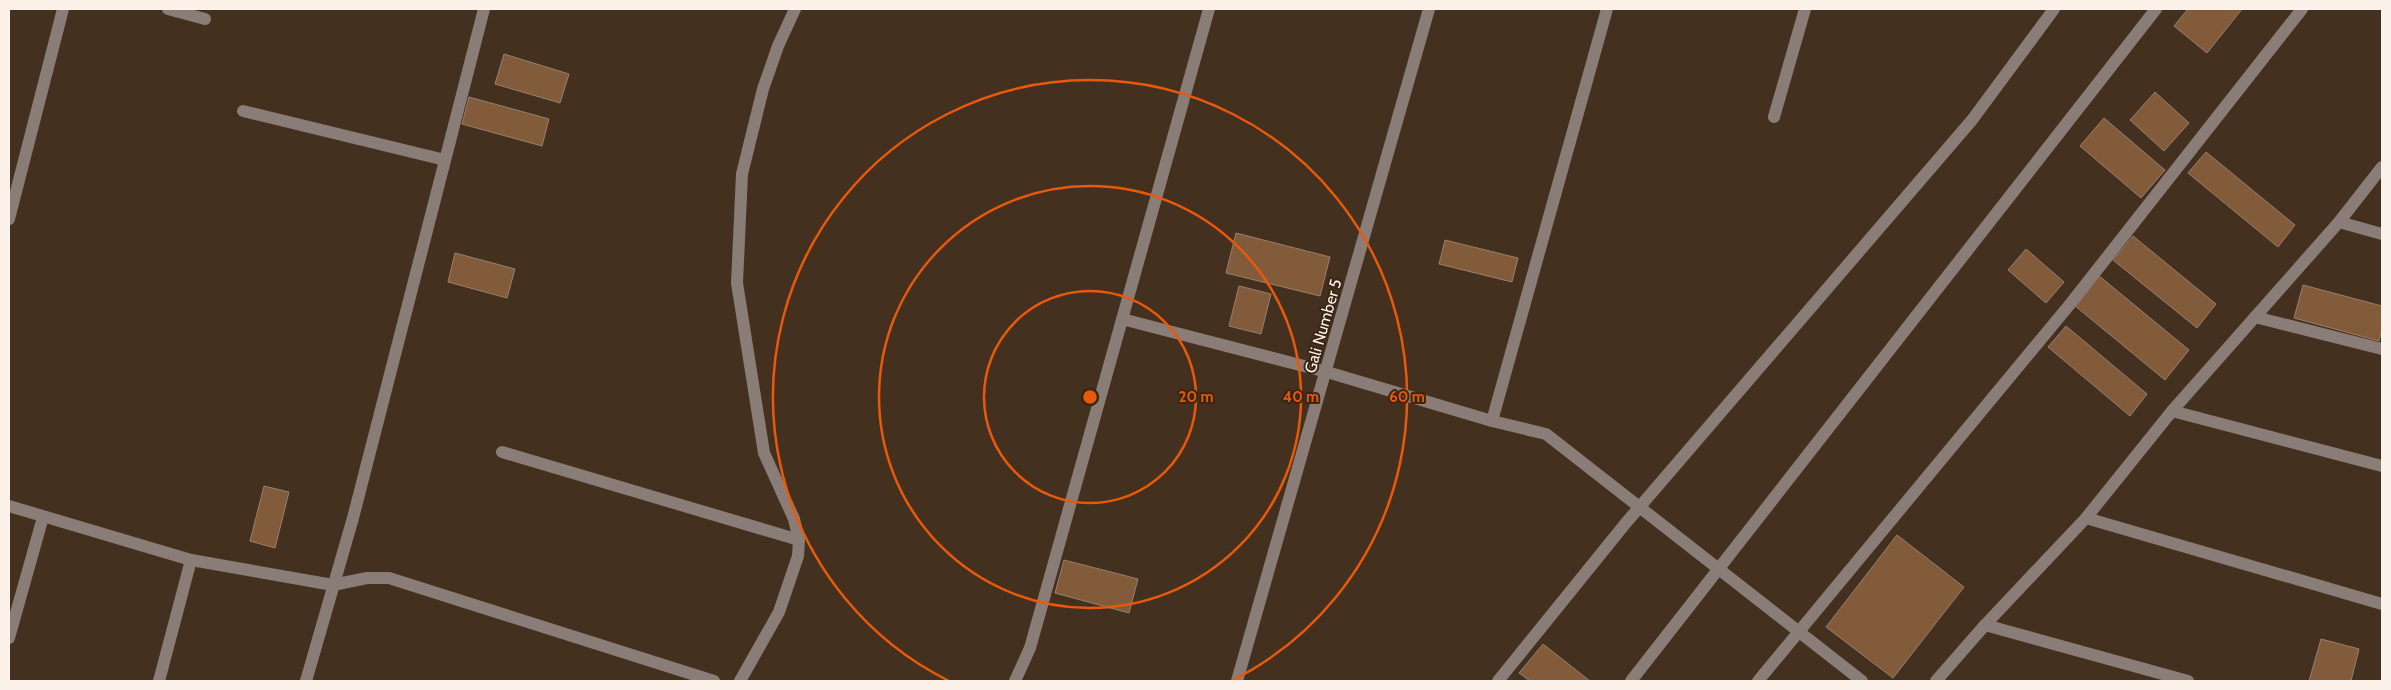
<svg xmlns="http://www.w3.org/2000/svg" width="2391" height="690" font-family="Cabin,sans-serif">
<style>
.building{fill:#815b3a;stroke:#98806d}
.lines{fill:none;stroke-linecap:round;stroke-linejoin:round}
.minor{stroke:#8a7d77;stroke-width:12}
.ring{fill:none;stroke:#e8590c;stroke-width:2.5}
.labels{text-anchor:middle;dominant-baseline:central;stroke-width:4;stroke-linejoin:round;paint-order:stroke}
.street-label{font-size:16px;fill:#fdf2ea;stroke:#3a2615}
.centre{fill:#e8590c;stroke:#3a2615;stroke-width:2.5}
.ring-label{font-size:15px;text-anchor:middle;font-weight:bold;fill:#e8590c;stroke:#3a2615;stroke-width:4;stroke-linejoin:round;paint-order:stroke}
</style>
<rect width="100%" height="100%" fill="#44301f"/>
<g class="building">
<polygon points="2188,9 2242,9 2207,53 2174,26"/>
<polygon points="504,54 569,74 560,103 495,84"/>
<polygon points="2155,92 2189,123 2164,151 2130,120"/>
<polygon points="469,97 549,119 542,146 462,124"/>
<polygon points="2104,118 2165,170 2141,198 2080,146"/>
<polygon points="2206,152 2295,225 2278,247 2188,173"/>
<polygon points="1236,233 1330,257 1320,296 1226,273"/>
<polygon points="2133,236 2216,304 2197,328 2113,260"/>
<polygon points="1445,240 1518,258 1512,282 1439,264"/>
<polygon points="2026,249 2064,282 2046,303 2008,270"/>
<polygon points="455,253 515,269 507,298 448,282"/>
<polygon points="2098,275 2189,350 2165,380 2074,305"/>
<polygon points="2303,285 2382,306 2382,329 2379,341 2294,318"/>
<polygon points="1239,286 1271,294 1261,334 1229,326"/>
<polygon points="2066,326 2147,394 2130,416 2048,347"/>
<polygon points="264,486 289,492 275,548 250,541"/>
<polygon points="1897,535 1964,587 1893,678 1826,627"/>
<polygon points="1064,560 1138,579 1129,613 1055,593"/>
<polygon points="2321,639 2359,649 2351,681 2309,681"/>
<polygon points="1543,644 1590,681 1530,681 1519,673"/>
</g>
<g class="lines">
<g class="minor">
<polyline points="168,9 205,19"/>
<polyline points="243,111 445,160"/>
<polyline points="1774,117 1805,9"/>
<polyline points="9,219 63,9"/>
<polyline points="2339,222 2382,234"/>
<polyline points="2255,317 2382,349"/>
<polyline points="1122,319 1327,372 1492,421 1546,434 1862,681"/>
<polyline points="2172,411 2382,466"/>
<polyline points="1492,421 1607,9"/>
<polyline points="502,452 799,540"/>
<polyline points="9,506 191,560"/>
<polyline points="2086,518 2382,604"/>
<polyline points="1985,625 2188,681"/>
<polyline points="9,638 43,517"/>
<polyline points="159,681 191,560 333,585 367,578 389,578 714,681"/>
<polyline points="306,681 353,518 484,9"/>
<polyline points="740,681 779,612 798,556 799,540 794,519 764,453 737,283 742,174 763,89 778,46 795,9"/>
<polyline points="1015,681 1030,648 1209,9"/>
<polyline points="1237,681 1429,9"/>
<polyline points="1498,681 1625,524 1972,120 2054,9"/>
<polyline points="1631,681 2156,9"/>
<polyline points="1758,681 2071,303 2302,9"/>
<polyline points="1936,681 1985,625 2086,518 2172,411 2339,222 2382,167"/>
</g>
</g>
<g class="ring">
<circle cx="1090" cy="397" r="106"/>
<circle cx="1090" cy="397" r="211"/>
<path d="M949 681A317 317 0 1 1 1231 681"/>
</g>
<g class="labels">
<g class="street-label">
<text transform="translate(1323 326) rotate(-74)">Gali Number 5</text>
</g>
</g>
<circle cx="1090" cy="397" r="8" class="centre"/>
<g class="ring-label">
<text x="1196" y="402">20 m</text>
<text x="1301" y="402">40 m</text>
<text x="1407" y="402">60 m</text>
</g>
<rect width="2391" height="690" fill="none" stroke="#fdf2ea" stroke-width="20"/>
</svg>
